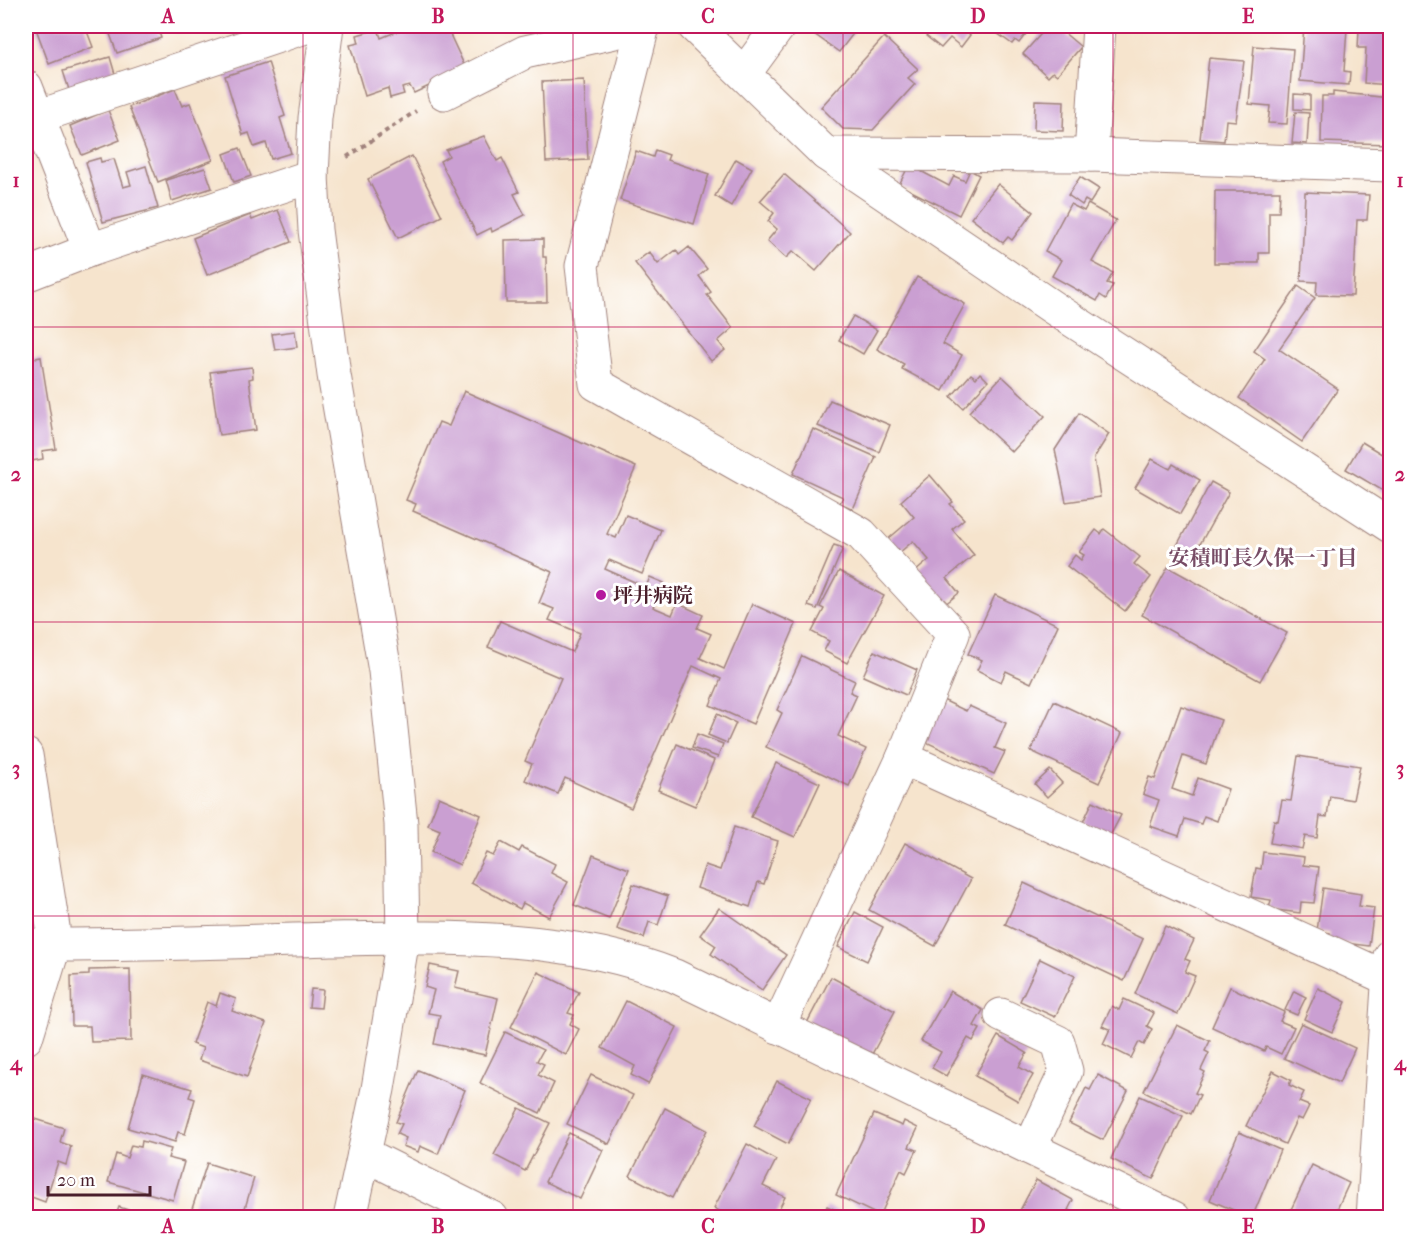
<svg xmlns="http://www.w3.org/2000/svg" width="1416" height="1243" font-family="'IM FELL French Canon','Noto Serif JP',serif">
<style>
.building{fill:#ca9fd2}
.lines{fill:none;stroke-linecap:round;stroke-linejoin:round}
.minor-casing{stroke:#a0827c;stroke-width:35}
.path{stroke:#a0827c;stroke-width:4;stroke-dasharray:4.5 4.5;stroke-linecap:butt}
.minor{stroke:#fff;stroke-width:33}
.grid{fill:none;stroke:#c2185b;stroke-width:1.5;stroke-opacity:0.55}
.poi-dot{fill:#b5179e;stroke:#fff;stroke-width:2}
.labels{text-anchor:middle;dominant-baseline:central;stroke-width:6;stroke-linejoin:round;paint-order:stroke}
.poi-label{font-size:20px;font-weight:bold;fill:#4a1f2b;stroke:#fff;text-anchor:start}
.neighbourhood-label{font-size:21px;font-weight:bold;fill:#774c65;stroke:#fff}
.neatline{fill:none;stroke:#c2185b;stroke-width:2}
.grid-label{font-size:20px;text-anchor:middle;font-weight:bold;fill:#c2185b}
</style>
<rect width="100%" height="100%" fill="#fff"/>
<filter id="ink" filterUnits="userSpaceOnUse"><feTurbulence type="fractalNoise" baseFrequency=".0167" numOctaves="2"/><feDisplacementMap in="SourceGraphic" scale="12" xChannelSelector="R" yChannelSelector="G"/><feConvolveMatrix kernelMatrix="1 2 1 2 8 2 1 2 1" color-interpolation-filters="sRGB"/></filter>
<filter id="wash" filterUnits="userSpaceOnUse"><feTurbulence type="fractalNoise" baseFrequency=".008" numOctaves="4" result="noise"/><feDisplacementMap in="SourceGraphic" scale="24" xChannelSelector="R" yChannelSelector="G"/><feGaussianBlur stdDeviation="1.35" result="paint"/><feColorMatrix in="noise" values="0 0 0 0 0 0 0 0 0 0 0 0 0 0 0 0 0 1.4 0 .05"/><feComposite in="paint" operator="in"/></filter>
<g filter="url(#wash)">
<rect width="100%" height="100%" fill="#f6e4cd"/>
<g id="blocks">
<g class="building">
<polygon points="35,26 85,26 93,47 49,64"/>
<polygon points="107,26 162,26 158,29 161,38 117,53"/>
<polygon points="173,26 198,26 176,33"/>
<polygon points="410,26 446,26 466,69 414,93 410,86 402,88 404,94 390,98 388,88 365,96 350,45 359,43 357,35 378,29 381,38"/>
<polygon points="803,26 859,26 839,52"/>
<polygon points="926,26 967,26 964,30 970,35 961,47 950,38 941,48 926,36 931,30"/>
<polygon points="987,26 1032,26 1019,43 1015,40 1012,44"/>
<polygon points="1048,26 1056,26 1081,47 1057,75 1053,72 1048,77 1023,54"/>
<polygon points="1304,26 1329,26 1329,28 1347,29 1344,71 1350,72 1349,85 1300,81"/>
<polygon points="1359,29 1390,31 1390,85 1364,83 1366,48 1358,48"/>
<polygon points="884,37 918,69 908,78 915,84 873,130 843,129 821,107"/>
<polygon points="1254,46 1293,49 1287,124 1268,123 1270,106 1249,104"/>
<polygon points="110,57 117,81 71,96 63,71"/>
<polygon points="1209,58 1244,61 1236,121 1226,120 1224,141 1200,139"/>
<polygon points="268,62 285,116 280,118 291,153 271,159 266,143 254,147 249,133 243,135 225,76"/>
<polygon points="584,80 588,160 546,162 542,82"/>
<polygon points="175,89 182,106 190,103 213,160 158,182 129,107"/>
<polygon points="1333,92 1390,98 1390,144 1321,142 1322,96 1333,96"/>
<polygon points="1294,94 1310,95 1310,110 1294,109"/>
<polygon points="1035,100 1064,101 1063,131 1034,130"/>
<polygon points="108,110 120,140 82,155 70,126"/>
<polygon points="1295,112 1309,113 1307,144 1292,143"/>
<polygon points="484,136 497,161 502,158 519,192 514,194 525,215 492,232 491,228 477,235 440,161 449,156 446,150"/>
<polygon points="240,148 251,176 234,182 224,154"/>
<polygon points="655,150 669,155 667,160 709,174 694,224 620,200 636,151 653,157"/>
<polygon points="412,156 442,216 398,238 368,179"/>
<polygon points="100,158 101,162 114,159 123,187 131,185 127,172 146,166 158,208 103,222 86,162"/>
<polygon points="736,159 752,168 731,206 715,196"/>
<polygon points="909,165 949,186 954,176 965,181 970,170 979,175 959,215 899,185"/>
<polygon points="205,168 212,188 172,201 166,180"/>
<polygon points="784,174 850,232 816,271 793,251 786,258 767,241 777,229 768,221 774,213 760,201"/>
<polygon points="1080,177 1099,189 1090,203 1085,200 1082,205 1068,195"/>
<polygon points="998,184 1033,212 1012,240 1008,237 1003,243 971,218"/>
<polygon points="1215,191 1280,191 1279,212 1269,212 1269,253 1259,253 1259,263 1214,263"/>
<polygon points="1305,192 1369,195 1367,220 1357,220 1353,296 1316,295 1317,282 1301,281"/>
<polygon points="1070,204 1084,211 1088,204 1116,220 1092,262 1113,273 1107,283 1113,285 1106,299 1100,295 1097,301 1052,276 1061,260 1045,251"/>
<polygon points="278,210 291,242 207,275 193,238 250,215 252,220"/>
<polygon points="543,239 543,257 546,257 547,302 506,302 505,240"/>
<polygon points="689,247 707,269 699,276 711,292 707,295 733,328 718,341 725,350 711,361 635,263 649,252 658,264 676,250 679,255"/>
<polygon points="917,277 965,304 943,344 962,355 943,391 902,369 904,364 877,349"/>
<polygon points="1298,286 1315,298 1279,349 1338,389 1302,442 1239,398 1265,359 1254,351"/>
<polygon points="853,316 877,330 863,354 839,340"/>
<polygon points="295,331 297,347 275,350 272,334"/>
<polygon points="41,357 56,449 42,451 43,459 26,462 26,360"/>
<polygon points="252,367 253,378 249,379 256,430 219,435 210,372"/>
<polygon points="980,373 988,381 963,408 951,397 971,374 976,378"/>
<polygon points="1002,376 1045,416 1012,452 969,412"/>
<polygon points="464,391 636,467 607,534 616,538 626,515 661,530 642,574 609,560 605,569 646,587 650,577 664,583 653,607 672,615 677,603 703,615 697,628 711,634 700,658 724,669 752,604 796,624 753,724 710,705 721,679 693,666 631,808 565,778 558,794 525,780 532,764 525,761 561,678 488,647 500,621 572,652 580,633 549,620 554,609 539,603 552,572 413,511 416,504 406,500 439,422 449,426"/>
<polygon points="830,400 890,425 879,452 818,426"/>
<polygon points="1079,413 1109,434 1094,458 1100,497 1066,502 1055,450"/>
<polygon points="813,429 876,457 853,509 840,503 843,497 793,474"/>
<polygon points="1362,442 1390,459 1390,495 1346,469"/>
<polygon points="1152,459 1170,469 1173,464 1200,480 1180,514 1135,488"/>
<polygon points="930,475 953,502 950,504 964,519 952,529 974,555 947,578 959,593 944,605 915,572 929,560 913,541 899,553 887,540 914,517 901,501"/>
<polygon points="1211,482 1229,492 1190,562 1173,553"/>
<polygon points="1104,529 1140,557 1134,564 1151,577 1125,611 1067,566 1075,555 1081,560 1084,555 1079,552 1096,530 1101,534"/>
<polygon points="834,545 843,548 817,609 808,606"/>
<polygon points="1168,567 1287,633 1260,681 1142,615"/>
<polygon points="839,571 884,596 847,663 824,651 829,641 812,632 824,609 820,607"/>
<polygon points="995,595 1058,625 1031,683 1006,671 1001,682 977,670 982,660 968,654"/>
<polygon points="874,651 917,670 906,695 863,676"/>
<polygon points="802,656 855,681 850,692 857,695 838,736 866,749 849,786 766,747 782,713 777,710"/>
<polygon points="943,700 966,711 969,706 1006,723 995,748 1005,752 994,774 924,741"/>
<polygon points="1054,701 1122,733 1099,783 1031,751"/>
<polygon points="1181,706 1221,720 1206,764 1183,756 1172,789 1192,796 1198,778 1228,789 1217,821 1204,816 1201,824 1185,819 1179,836 1150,826 1159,800 1143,794 1149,777 1155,779"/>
<polygon points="717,714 736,723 727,743 708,735"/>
<polygon points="697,734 723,744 718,757 692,748"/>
<polygon points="677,744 714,760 695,806 658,790"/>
<polygon points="1298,756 1360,766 1353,800 1330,796 1327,817 1320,816 1317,838 1305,836 1302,849 1270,843 1274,820 1278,821 1282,800 1291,801"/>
<polygon points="776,763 820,783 795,837 751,817"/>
<polygon points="1050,770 1062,783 1047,797 1035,784"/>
<polygon points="439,797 481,815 460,865 431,852 440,830 428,825"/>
<polygon points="1093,801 1121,815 1110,836 1083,822"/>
<polygon points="734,827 778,841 764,884 758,882 750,907 697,888 705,865 720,870"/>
<polygon points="501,842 519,852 522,847 555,864 551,873 568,882 549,917 523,903 520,909 471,883 486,853 493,856"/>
<polygon points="905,843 971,879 935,946 869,910"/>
<polygon points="1263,852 1304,857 1303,865 1319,867 1314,903 1301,902 1300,913 1269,909 1271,900 1251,897 1256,868 1261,869"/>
<polygon points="593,855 629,869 609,919 574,905"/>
<polygon points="1024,883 1143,939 1124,981 1005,925"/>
<polygon points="633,884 668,896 658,925 649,922 644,938 617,929"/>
<polygon points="1323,888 1361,894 1359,906 1374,908 1369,946 1329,941 1330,933 1317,931"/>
<polygon points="719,908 786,955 762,990 711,954 716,946 700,935"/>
<polygon points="855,912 883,927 867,961 838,947"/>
<polygon points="1165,926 1194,940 1185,959 1190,961 1185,972 1195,976 1178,1014 1135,994"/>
<polygon points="1040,959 1075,976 1055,1017 1020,1001"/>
<polygon points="430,965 459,971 455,988 498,998 485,1055 434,1044 440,1015 428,1013 434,990 425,987"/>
<polygon points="130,969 131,1041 91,1042 90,1026 72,1026 71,976 89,975 89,970"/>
<polygon points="538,972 579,992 568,1013 574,1015 570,1024 579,1029 566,1055 511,1027"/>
<polygon points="831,977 895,1011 871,1056 807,1023"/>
<polygon points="1230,987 1284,1012 1280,1021 1294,1027 1281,1054 1266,1047 1264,1051 1212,1027"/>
<polygon points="1318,988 1346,1002 1332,1032 1304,1019"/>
<polygon points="311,989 323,990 321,1008 309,1007"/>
<polygon points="950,991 983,1010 974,1026 980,1029 973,1041 968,1038 946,1076 932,1068 941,1052 921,1041"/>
<polygon points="1294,991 1306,997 1297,1015 1285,1010"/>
<polygon points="220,993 236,999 232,1011 266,1023 247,1077 199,1060 203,1048 192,1044 207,1002 216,1006"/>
<polygon points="1124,999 1154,1013 1147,1026 1152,1029 1144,1045 1139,1042 1131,1058 1103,1044 1110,1029 1102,1026 1112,1006 1119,1010"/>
<polygon points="626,1001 677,1027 648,1084 631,1075 635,1066 602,1048"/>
<polygon points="1301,1023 1355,1048 1339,1083 1284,1058"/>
<polygon points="1177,1025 1210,1041 1205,1051 1209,1053 1201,1070 1205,1072 1195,1093 1200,1095 1191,1114 1144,1091"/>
<polygon points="505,1032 543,1050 537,1061 544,1064 538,1075 554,1083 540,1113 480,1083"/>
<polygon points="998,1036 1027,1053 1019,1067 1033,1075 1018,1101 975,1076"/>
<polygon points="418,1070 465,1090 438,1154 420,1146 418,1152 403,1146 406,1138 397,1134 402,1124 396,1122"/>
<polygon points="1273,1071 1291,1080 1289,1085 1304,1092 1299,1102 1309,1106 1302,1120 1297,1118 1285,1144 1246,1126"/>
<polygon points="143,1074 192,1089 189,1097 195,1099 185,1134 178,1132 175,1142 128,1128"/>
<polygon points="591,1075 633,1095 609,1144 567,1124"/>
<polygon points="1098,1075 1128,1091 1103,1140 1069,1123 1086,1088 1090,1090"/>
<polygon points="777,1081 811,1098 788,1144 754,1126"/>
<polygon points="1140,1096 1183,1116 1153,1179 1111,1159"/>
<polygon points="519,1108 550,1123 525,1171 494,1155"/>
<polygon points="665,1108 707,1130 672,1198 630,1176"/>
<polygon points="874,1114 902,1126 904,1121 918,1128 909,1147 917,1150 906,1173 901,1170 880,1216 836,1195"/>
<polygon points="26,1116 64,1128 60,1142 71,1146 66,1165 58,1162 45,1202 26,1195"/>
<polygon points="1239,1132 1280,1150 1252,1218 1210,1200"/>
<polygon points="569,1133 603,1150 580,1199 545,1182"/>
<polygon points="142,1141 171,1149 168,1158 184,1162 173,1200 108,1182 116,1154 127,1158 131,1145 141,1147"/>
<polygon points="747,1144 776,1160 763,1186 785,1197 774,1218 731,1218 714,1208"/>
<polygon points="207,1163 254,1178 242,1218 189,1218"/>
<polygon points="1312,1165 1349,1183 1333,1218 1287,1218"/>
<polygon points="1036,1180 1073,1200 1068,1210 1073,1212 1070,1218 1016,1218"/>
<polygon points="827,1206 852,1218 822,1218"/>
<polygon points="119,1207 150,1217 150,1218 115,1218"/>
</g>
</g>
</g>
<g filter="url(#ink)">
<use href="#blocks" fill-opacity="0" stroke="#a0827c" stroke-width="1.5"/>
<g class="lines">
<defs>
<g id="minor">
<polyline points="327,26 315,118 312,176 315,230 334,375 385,671 401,824 403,938 378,1089 350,1218"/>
<polyline points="643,26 582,266 596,384 861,534 953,634 903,758 778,1027"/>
<polyline points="694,26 826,154 1052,307 1390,526"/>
<polyline points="744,74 779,26"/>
<polyline points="26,87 90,250"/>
<polyline points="444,93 525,52 642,26"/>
<polyline points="37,117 308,26"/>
<polyline points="826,154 1091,155 1390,165"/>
<polyline points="1091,155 1099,26"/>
<polyline points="26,275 90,250 312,176"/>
<polyline points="26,755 53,927 51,956 26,1038"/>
<polyline points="903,758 1389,979"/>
<path d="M26 945C127 946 228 942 330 939 445 937 567 933 675 976L1174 1218"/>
<polyline points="1001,1015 1058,1042 1066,1071 1030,1148"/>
<polyline points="364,1154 492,1218"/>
<polyline points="1373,1218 1390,956"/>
</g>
</defs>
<use href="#minor" class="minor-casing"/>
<polyline class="path" points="347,157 416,111"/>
<use href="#minor" class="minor"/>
</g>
</g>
<path class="grid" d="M303 26V1218M573 26V1218M843 26V1218M1113 26V1218M26 327H1390M26 622H1390M26 916H1390"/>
<circle class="poi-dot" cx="601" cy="595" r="6"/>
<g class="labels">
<g class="poi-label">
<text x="613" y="595">坪井病院</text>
</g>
<g class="neighbourhood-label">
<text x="1263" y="558">安積町長久保一丁目</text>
</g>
</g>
<rect width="1416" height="1243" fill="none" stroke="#fff" stroke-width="66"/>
<path d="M48 1186v9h102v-9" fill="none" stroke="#4a1f2b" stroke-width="3"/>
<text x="57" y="1186" font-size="18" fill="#4a1f2b" stroke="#ffffff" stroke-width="4.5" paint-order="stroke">20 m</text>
<rect x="33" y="33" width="1350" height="1177" class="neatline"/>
<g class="grid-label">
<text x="168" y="23">A</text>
<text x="438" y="23">B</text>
<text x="708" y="23">C</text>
<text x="978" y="23">D</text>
<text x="1248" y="23">E</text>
<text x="16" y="187">1</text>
<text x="1400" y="187">1</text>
<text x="16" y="481">2</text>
<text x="1400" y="481">2</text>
<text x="16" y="775">3</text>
<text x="1400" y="775">3</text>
<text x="16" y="1070">4</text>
<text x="1400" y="1070">4</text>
<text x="168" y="1233">A</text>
<text x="438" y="1233">B</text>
<text x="708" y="1233">C</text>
<text x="978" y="1233">D</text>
<text x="1248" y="1233">E</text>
</g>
</svg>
